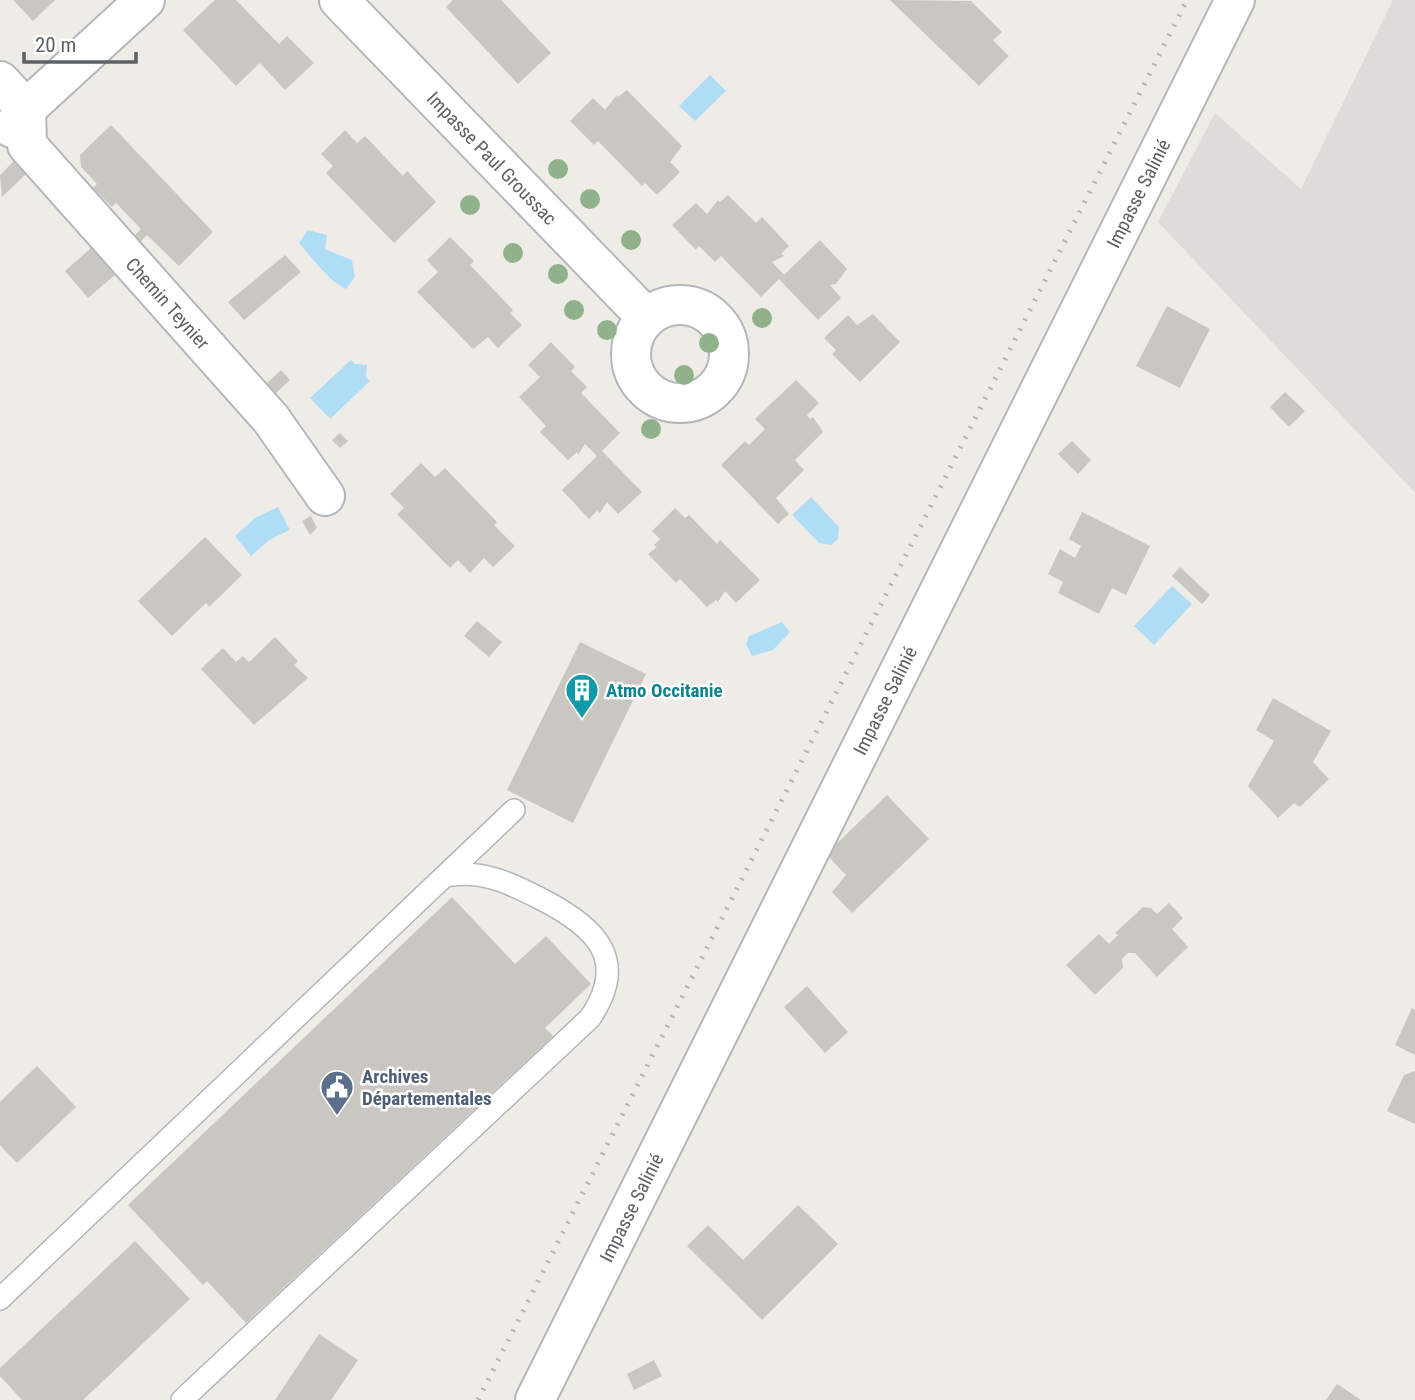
<svg xmlns="http://www.w3.org/2000/svg" width="1415" height="1400" font-family="'Roboto Condensed',sans-serif">
<style>
.industrial{fill:#dedcd9}
.water{fill:#b0ddf6}
.building{fill:#cac7c3}
.lines{fill:none;stroke-linecap:round;stroke-linejoin:round}
.lane-casing{stroke:#b4b7ba;stroke-width:24}
.street-casing{stroke:#b4b7ba;stroke-width:42}
.lane{stroke:#fff;stroke-width:21}
.street{stroke:#fff;stroke-width:38}
.rail{stroke:#b4b5b5;stroke-width:5;stroke-dasharray:2 9;stroke-linecap:butt}
.tree{fill:#90b28b}
.labels{text-anchor:middle;dominant-baseline:central;stroke-width:5;stroke-linejoin:round;paint-order:stroke}
.street-label{font-size:19px;fill:#5e6265;stroke:#fff}
.culture-label{font-size:19px;font-weight:bold;fill:#0d838f;stroke:#fff;text-anchor:start}
.service-label{font-size:19px;font-weight:bold;fill:#4e5e75;stroke:#fff;text-anchor:start}
</style>
<rect width="100%" height="100%" fill="#efece7"/>
<polygon class="industrial" points="1393,0 1415,0 1415,493 1158,222 1215,113 1301,189"/>
<g class="water">
<polygon points="710,75 726,91 695,121 679,106"/>
<path d="M308 230 327 235 325 249 352 260 355 277 346 289C328 281 313 258 299 243Z"/>
<polygon points="351,360 355,364 367,365 366,377 370,381 330,419 310,398"/>
<polygon points="811,497 839,527 838,539 831,545 819,543 792,515"/>
<polygon points="278,507 290,530 269,540 251,556 235,536 255,518"/>
<polygon points="1172,586 1192,604 1154,645 1134,626"/>
<polygon points="782,622 790,632 773,650 752,656 746,644 749,636"/>
</g>
<g class="building">
<polygon points="13,0 55,0 33,21"/>
<polygon points="215,0 236,0 279,44 287,36 314,63 285,90 260,63 236,86 183,30"/>
<polygon points="453,0 501,0 551,53 518,84 446,7"/>
<polygon points="890,0 971,1 1002,32 993,40 1009,56 979,86"/>
<polygon points="627,90 682,146 670,162 680,172 657,195 645,183 642,186 598,141 594,145 570,121 593,98 605,110 617,95 618,97"/>
<polygon points="111,125 213,232 179,266 147,235 138,244 132,238 141,229 116,203 112,207 93,188 97,184 81,167 80,155"/>
<polygon points="345,130 357,143 365,136 403,176 407,171 436,202 394,243 326,173 333,166 321,154"/>
<polygon points="15,160 27,173 2,197 0,175"/>
<polygon points="728,195 756,223 762,217 789,246 781,254 784,256 772,262 784,275 820,240 847,269 836,284 830,285 841,298 818,320 779,279 761,297 721,256 715,262 699,246 696,250 672,225 696,203 707,214 718,200 720,202"/>
<polygon points="450,237 474,261 470,265 513,310 510,313 522,325 498,348 488,337 473,349 417,292 438,272 427,260"/>
<polygon points="91,248 115,275 88,298 65,271"/>
<polygon points="285,255 301,272 244,320 228,302"/>
<polygon points="1167,306 1210,329 1180,388 1136,366"/>
<polygon points="873,314 900,342 860,382 832,354 836,350 824,338 848,315 857,325"/>
<polygon points="551,342 575,367 571,371 587,387 581,393 620,433 602,451 642,492 618,514 607,502 600,513 597,511 589,519 562,490 597,456 585,444 578,455 577,452 568,460 540,432 546,426 519,397 540,377 528,365"/>
<polygon points="281,370 290,380 275,394 266,384"/>
<polygon points="796,380 819,403 807,415 810,419 813,417 823,432 795,460 804,470 776,498 789,514 778,524 721,465 745,441 749,445 765,429 755,419"/>
<polygon points="1285,392 1305,411 1289,427 1270,407"/>
<polygon points="340,433 348,441 340,448 332,440"/>
<polygon points="1072,441 1091,460 1078,474 1058,454"/>
<polygon points="421,463 435,477 445,468 497,522 494,525 515,546 493,567 484,558 470,573 458,560 450,568 397,514 404,508 390,494"/>
<polygon points="675,508 685,518 689,515 717,544 720,540 760,580 736,603 725,591 718,602 716,600 707,607 680,579 676,583 648,554 657,547 654,545 660,539 652,531"/>
<polygon points="1082,512 1150,546 1126,595 1112,588 1099,614 1058,593 1063,582 1048,574 1060,549 1075,558 1081,546 1069,539"/>
<polygon points="311,516 317,528 310,535 302,521"/>
<polygon points="205,537 242,575 209,607 206,603 172,636 138,601"/>
<polygon points="1180,567 1210,595 1202,604 1172,576"/>
<polygon points="477,621 502,642 489,657 464,636"/>
<polygon points="275,637 298,661 294,665 308,678 254,725 201,669 223,648 236,662 243,656 249,662"/>
<polygon points="580,642 646,674 573,823 507,790"/>
<polygon points="1273,698 1331,731 1313,762 1329,779 1300,807 1294,803 1278,818 1248,786 1274,741 1256,730"/>
<polygon points="887,795 929,839 852,913 832,892 846,875 826,854"/>
<polygon points="452,897 515,964 546,936 591,984 545,1028 553,1036 246,1323 207,1281 203,1285 128,1205"/>
<polygon points="1169,903 1183,918 1172,929 1188,947 1157,977 1135,953 1128,953 1122,959 1123,968 1095,995 1066,965 1099,934 1109,944 1118,935 1115,933 1143,907 1151,908 1157,914"/>
<polygon points="807,986 848,1032 825,1053 784,1007"/>
<polygon points="1412,1008 1415,1010 1415,1055 1395,1045"/>
<polygon points="37,1066 76,1107 17,1163 0,1145 0,1102"/>
<polygon points="1415,1071 1415,1124 1387,1111 1404,1075"/>
<polygon points="798,1205 838,1244 762,1320 687,1246 708,1225 743,1260"/>
<polygon points="135,1241 190,1299 83,1400 22,1400 0,1376 0,1368"/>
<polygon points="319,1334 358,1360 331,1400 275,1400"/>
<polygon points="654,1360 662,1376 634,1390 627,1374"/>
<polygon points="1337,1384 1361,1400 1326,1400"/>
</g>
<g class="lines">
<defs>
<g id="lane">
<polyline points="0,1299 514,810"/>
<path d="M182 1400 590 1018C630 959 595 927 543 900 510 883 482 869 445 876"/>
</g>
<g id="street">
<path id="s1" d="M339 0 646 317"/>
<polyline points="0,81 26,109"/>
<path id="s2" d="M26 109 27 145 271 419 325 496"/>
<polyline points="12,128 26,109 145,0"/>
<circle cx="680" cy="354" r="49"/>
<path id="s3" d="M535 1400 1235 0"/>
</g>
</defs>
<use href="#lane" class="lane-casing"/>
<use href="#street" class="street-casing"/>
<use href="#lane" class="lane"/>
<use href="#street" class="street"/>
<polyline class="rail" points="478,1400 1187,0"/>
</g>
<g class="tree">
<circle cx="558" cy="169" r="10"/>
<circle cx="590" cy="199" r="10"/>
<circle cx="470" cy="205" r="10"/>
<circle cx="631" cy="240" r="10"/>
<circle cx="513" cy="253" r="10"/>
<circle cx="558" cy="274" r="10"/>
<circle cx="574" cy="310" r="10"/>
<circle cx="762" cy="318" r="10"/>
<circle cx="607" cy="330" r="10"/>
<circle cx="709" cy="343" r="10"/>
<circle cx="684" cy="375" r="10"/>
<circle cx="651" cy="429" r="10"/>
</g>
<defs>
<symbol id="building-pin" viewBox="-11 -11 22 30"><path d="M0 17L-7.5 6A9.5 9.5 0 1 1 7.5 6Z" fill="#0f9aa8" stroke="#fff"/><path d="M-4-6H4V6H1V3H-1V6H-4ZM-2.5-4.3h1.7v1.8h-1.7ZM.8-4.3h1.7v1.8H.8ZM-2.5-1h1.7V.8h-1.7ZM.8-1h1.7V.8H.8Z" fill="#fff"/></symbol>
<symbol id="civic-pin" viewBox="-11 -11 22 30"><path d="M0 17L-7.5 6A9.5 9.5 0 1 1 7.5 6Z" fill="#5c6f8a" stroke="#fff"/><path d="M-.6-6.5H3V-4.5H.6V-3L4-1V1h2V6H-6V1h2V-1L-.6-3ZM-1.2 2.5V6h2.4V2.5Z" fill="#fff"/></symbol>
</defs>
<g fill-rule="evenodd">
<use href="#building-pin" x="563" y="671" width="38" height="52"/>
<use href="#civic-pin" x="318" y="1068" width="38" height="52"/>
</g>
<g class="labels">
<g class="street-label">
<text stroke="none"><textPath href="#s1" startOffset="220">Impasse Paul Groussac</textPath></text>
<text stroke="none"><textPath href="#s3" startOffset="1349">Impasse Salinié</textPath></text>
<text stroke="none"><textPath href="#s2" startOffset="248">Chemin Teynier</textPath></text>
<text stroke="none"><textPath href="#s3" startOffset="782">Impasse Salinié</textPath></text>
<text stroke="none"><textPath href="#s3" startOffset="215">Impasse Salinié</textPath></text>
</g>
<g class="culture-label">
<text x="606" y="690">Atmo Occitanie</text>
</g>
<g class="service-label">
<text x="362" y="1076">Archives<tspan x="362" dy="22">Départementales</tspan></text>
</g>
</g>
<path d="M24 52v10h112v-10" fill="none" stroke="#5e6265" stroke-width="3.5"/>
<text x="35" y="52" font-size="21" fill="#5e6265" stroke="#ffffff" stroke-width="5" paint-order="stroke">20 m</text>
</svg>
